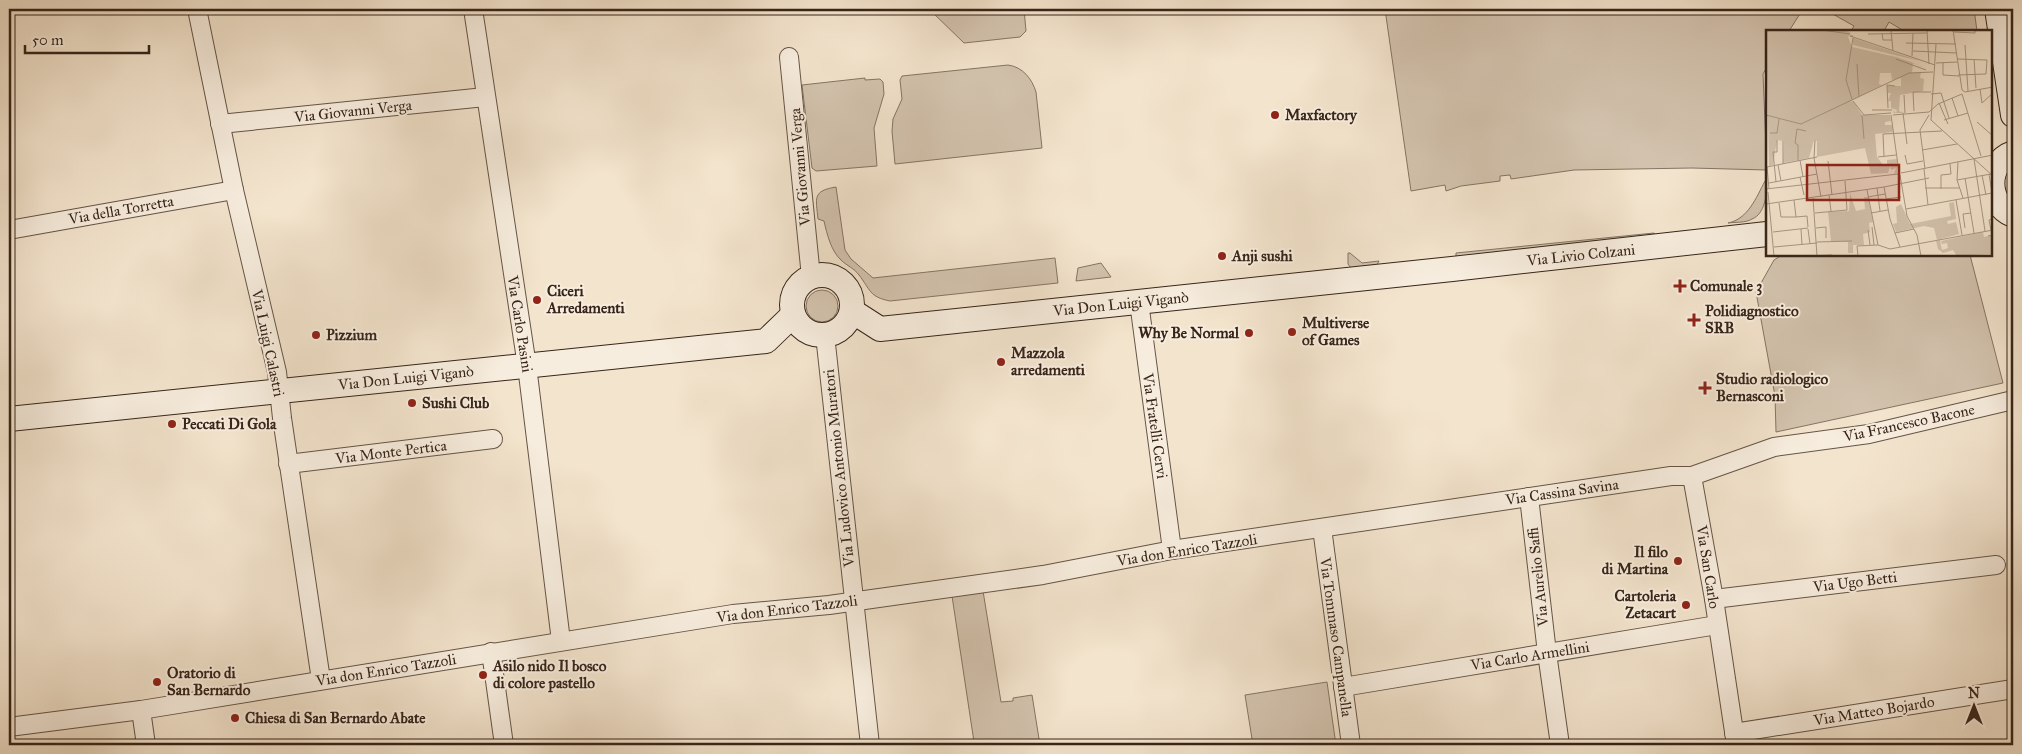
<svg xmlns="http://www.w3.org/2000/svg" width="2022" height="754" font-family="'IM FELL Great Primer',serif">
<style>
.green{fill:#d3c3ae;stroke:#857464}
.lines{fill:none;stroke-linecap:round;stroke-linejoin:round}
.street-casing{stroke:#665446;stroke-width:20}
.secondary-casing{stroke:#372419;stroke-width:26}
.street{stroke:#f7edde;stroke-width:18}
.secondary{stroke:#f7edde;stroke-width:24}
.poi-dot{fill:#8f2418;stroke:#f7edde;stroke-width:2}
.labels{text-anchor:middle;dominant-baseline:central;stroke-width:4;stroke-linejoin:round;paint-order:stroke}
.street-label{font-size:15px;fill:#372419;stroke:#f7edde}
.poi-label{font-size:15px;font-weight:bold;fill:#372419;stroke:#f7edde;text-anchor:start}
.inset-road{fill:none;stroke:#a89785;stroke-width:1}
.view{fill:#8f2418;fill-opacity:0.15;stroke:#8f2418;stroke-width:2.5}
.inset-edge{fill:none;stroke:#372419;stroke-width:2.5}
</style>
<rect width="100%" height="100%" fill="#f3e4cd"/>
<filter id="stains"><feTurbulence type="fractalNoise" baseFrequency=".004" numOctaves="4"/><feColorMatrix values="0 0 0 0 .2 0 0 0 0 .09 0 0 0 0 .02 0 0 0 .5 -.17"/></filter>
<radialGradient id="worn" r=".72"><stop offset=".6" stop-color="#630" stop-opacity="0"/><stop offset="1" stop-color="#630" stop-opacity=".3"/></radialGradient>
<g class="green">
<polygon points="929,9 1024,9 1026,31 1020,37 964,43"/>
<polygon points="1385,9 1677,9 1677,13 1760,14 1761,9 1803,9 1789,31 1767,31 1767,67 1763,74 1767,170 1692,168 1574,170 1511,179 1510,175 1500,176 1500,181 1461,186 1446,191 1445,185 1411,191"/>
<polygon points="1824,9 1974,9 1977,31 1904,31 1889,22 1884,31 1851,31 1854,26"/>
<path d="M1008 65C1023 67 1032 79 1036 92L1042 148 895 164 892 131 893 119 902 99 900 80 902 76Z"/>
<polygon points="865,78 865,80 880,79 883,82 884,94 874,128 877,166 816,171 812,168 802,85"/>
<path d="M1765 181 1767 182C1767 194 1765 214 1752 219 1746 223 1735 222 1728 223 1748 219 1756 198 1765 181Z"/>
<path d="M836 187 845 250 851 259 873 278 1055 258 1058 283 890 301C869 297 870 289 859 275 854 268 847 266 841 260 831 251 827 234 824 221L818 219C816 198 812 191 836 187Z"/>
<polygon points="1654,233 1660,239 1456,261 1456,253"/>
<polygon points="1348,253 1350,253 1362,263 1379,261 1376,267 1351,268 1348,264"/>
<polygon points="1782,255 1970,255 2003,383 1776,432 1775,396 1756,292 1774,260"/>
<polygon points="1101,263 1111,277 1076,281 1078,268"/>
<circle cx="822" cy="306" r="16"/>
<polygon points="983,591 1001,702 1013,701 1013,698 1032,695 1040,745 955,745 974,742 952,596"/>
<polygon points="1327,682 1336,745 1253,745 1245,695"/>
</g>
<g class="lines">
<defs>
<g id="street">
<polyline points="197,9 234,190 277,372 282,418 321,680"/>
<polyline points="473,9 527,366 561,641"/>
<polyline points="789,57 811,277"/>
<polyline points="220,124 485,97"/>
<polyline points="9,230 234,190"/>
<polyline points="1139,302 1172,550"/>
<polyline points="825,335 870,745"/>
<polyline points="288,464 493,439"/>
<polyline points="1529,497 1547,653 1560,745"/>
<polyline points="1322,528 1351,745"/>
<polyline points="1714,599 1996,565"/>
<polyline points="491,652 504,745"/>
<polyline points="1343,687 1717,625"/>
<polyline points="141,710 146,745"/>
<polyline points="9,727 141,710 733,614 829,605 1043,575 1172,550 1671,476 1692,476"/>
<polyline points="1734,733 2013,689"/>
<polyline points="1736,745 1714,599 1692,476 1774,447 1869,434 2013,400"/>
</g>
<g id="secondary">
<polyline points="1997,9 2013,115"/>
<path d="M2013 153C1985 163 1986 204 2013 215"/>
<circle cx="822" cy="305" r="30"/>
<polyline points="852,311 880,329 1452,269 1767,234"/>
<polyline points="9,419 766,341 793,315"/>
</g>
</defs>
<use href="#street" class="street-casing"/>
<use href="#secondary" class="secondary-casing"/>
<use href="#street" class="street"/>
<use href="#secondary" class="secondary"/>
</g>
<g class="poi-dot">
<circle cx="1275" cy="115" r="5"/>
<circle cx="1222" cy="256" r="5"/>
<path d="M1677.5 278.5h5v5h5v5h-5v5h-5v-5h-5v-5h5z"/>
<circle cx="537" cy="300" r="5"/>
<path d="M1691.5 312.5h5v5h5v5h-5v5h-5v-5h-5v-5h5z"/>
<circle cx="1292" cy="332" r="5"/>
<circle cx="1249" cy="333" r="5"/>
<circle cx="316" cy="335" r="5"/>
<circle cx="1001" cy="362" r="5"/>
<path d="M1702.5 380.5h5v5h5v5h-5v5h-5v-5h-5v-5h5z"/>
<circle cx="412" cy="403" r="5"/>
<circle cx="172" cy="424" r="5"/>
<circle cx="1678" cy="561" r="5"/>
<circle cx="1686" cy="605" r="5"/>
<circle cx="483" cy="675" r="5"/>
<circle cx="157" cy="682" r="5"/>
<circle cx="235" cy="718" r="5"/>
</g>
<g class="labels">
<g class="street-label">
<text transform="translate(353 111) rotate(-6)">Via Giovanni Verga</text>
<text transform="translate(800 167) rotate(-95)">Via Giovanni Verga</text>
<text transform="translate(121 210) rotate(-10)">Via della Torretta</text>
<text transform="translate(1581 255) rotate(-6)">Via Livio Colzani</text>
<text transform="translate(1121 304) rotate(-6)">Via Don Luigi Viganò</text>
<text transform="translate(520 324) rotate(81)">Via Carlo Pasini</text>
<text transform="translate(268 343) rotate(78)">Via Luigi Calastri</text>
<text transform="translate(406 378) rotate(-6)">Via Don Luigi Viganò</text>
<text transform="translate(1909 423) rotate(-12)">Via Francesco Bacone</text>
<text transform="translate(1155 426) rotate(82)">Via Fratelli Cervi</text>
<text transform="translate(391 452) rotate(-7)">Via Monte Pertica</text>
<text transform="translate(839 468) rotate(-96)">Via Ludovico Antonio Muratori</text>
<text transform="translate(1562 492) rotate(-8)">Via Cassina Savina</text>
<text transform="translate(1187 550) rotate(-9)">Via don Enrico Tazzoli</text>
<text transform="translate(1708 567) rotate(81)">Via San Carlo</text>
<text transform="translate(1538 577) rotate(-96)">Via Aurelio Saffi</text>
<text transform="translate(1855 582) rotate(-7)">Via Ugo Betti</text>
<text transform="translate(787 609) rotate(-7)">Via don Enrico Tazzoli</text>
<text transform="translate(1336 637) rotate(82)">Via Tommaso Campanella</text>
<text transform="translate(1530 656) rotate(-9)">Via Carlo Armellini</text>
<text transform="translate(386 670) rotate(-9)">Via don Enrico Tazzoli</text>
<text transform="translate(1874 711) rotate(-9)">Via Matteo Bojardo</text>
</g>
<g class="poi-label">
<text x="1285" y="115">Maxfactory</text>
<text x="1232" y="256">Anji sushi</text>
<text x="1690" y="286">Comunale 3</text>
<text x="547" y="291">Ciceri<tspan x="547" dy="17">Arredamenti</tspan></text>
<text x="1705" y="311">Polidiagnostico<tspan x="1705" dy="17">SRB</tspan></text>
<text x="1302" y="323">Multiverse<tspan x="1302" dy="17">of Games</tspan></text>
<text x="1239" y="333" text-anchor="end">Why Be Normal</text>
<text x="326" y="335">Pizzium</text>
<text x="1011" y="353">Mazzola<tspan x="1011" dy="17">arredamenti</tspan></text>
<text x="1716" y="379">Studio radiologico<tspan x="1716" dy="17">Bernasconi</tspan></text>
<text x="422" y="403">Sushi Club</text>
<text x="182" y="424">Peccati Di Gola</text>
<text x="1668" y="552" text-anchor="end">Il filo<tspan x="1668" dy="17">di Martina</tspan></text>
<text x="1676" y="596" text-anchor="end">Cartoleria<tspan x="1676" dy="17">Zetacart</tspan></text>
<text x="493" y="666">Asilo nido Il bosco<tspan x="493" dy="17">di colore pastello</tspan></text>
<text x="167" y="673">Oratorio di<tspan x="167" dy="17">San Bernardo</tspan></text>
<text x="245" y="718">Chiesa di San Bernardo Abate</text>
</g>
</g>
<g transform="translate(1766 30)">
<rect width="226" height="226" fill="#f3e4cd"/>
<path d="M0 0H78L85 3 82 7 86 17 130 27 148 33 162 40 147 33 146 43 155 42 154 48 158 49 157 61 134 65 133 81 138 83H128L127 80 130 83 131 80 125 78V71H122L125 63H122L121 56H135V48L126 50 125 43H114L113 54 116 55 83 72 87 71 96 85H124L125 91 119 92V95H126L127 102 109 104 111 127 118 136H121V130L131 129V143L128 144 130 138 125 140 124 136 122 143 105 144 99 118 51 127V111L48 110 43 128 17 133 18 111 11 110 7 135 3 136ZM87 8 154 31 87 15ZM84 163 90 181 99 179 98 167H102L107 192 103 193 104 202 97 204 98 215H87V223H82V212L65 211 62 182 83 181ZM188 172 190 189 181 191 182 194 190 192 193 204 171 210 168 198 158 196 130 202 127 194 131 193 130 177 135 174 144 194 185 186 183 173ZM217 202 218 207 226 205V224L191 226 187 220 177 223 172 219 170 211 174 210 176 220 182 218 181 213 176 214 175 211Z" fill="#d3c3ae"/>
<path class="inset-road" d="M56 0 84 4M125 0 127 21M161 0 163 34M187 0 196 60 199 62 227 57M188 2 209 3V0M116 3 117 10H126M102 4 161 3M87 6H84L169 35M140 13 190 14M199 15 202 61M147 21 191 23M146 26 147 3M130 29 160 40M191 29 221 30 220 44 192 45M208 29 210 58M170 33 191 32M177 33V45L193 46M91 34 93 67M214 59 216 73 227 63M165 64 175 63 183 88M138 65 139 83M186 68 192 86M86 69 80 50 87 8M87 71 98 85 125 83M173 73 182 94M122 78 121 55 129 56M106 80H126M148 81 147 62H165M137 83 141 114M0 85 35 94 143 43 167 42M96 85 98 109M125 85 133 142M127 85 163 82 172 74 196 64 215 126M165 90 227 146M165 90 170 14M178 90 202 83M211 92 227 106M4 103H11L13 89M49 110 48 128 55 167M156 120 191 114M139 125 141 134 157 131M118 126 117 104 176 101M112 127 130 125M208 129 219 201M34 130 37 147M32 131V115L29 113 31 99 40 101M62 131 66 165M192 132 191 150 197 168M17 134V111M12 135 15 151M1 137 51 127M1 137 3 159M158 139 162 175M159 139 154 100 163 85M135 143 227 125M134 145 141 186 151 205 155 226M216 145 220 165M34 147 38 165M199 148 208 203M191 150 225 144M10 152 7 122H11V110M3 153 51 144M111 158 114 181M159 158H193M0 159 132 144M175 159V145L185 144 184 134M101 160 112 215M2 162 8 226M63 165 65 181M102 167 119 164M47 168 51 226M120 169 135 167M190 170 196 205M13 173 15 187H30L28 170M0 174 118 157M140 179 226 163 223 144M49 183 81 180 79 151M105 183 122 180M30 187 41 186 42 197M106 197 108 215M50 198 60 197V208M199 198 197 184 205 183M35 199 36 215M42 199 44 214M102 200 104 215M7 202 42 198M129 203 148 199M222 206 226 205 223 190 227 189M51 212 86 211M8 217 51 213M134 217 124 189 118 157 163 148M43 226 66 225M92 226 91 216 112 215 124 219 227 200"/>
<path class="view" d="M41 135H133V170H41Z"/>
<rect width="226" height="226" class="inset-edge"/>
</g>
<rect width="2022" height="754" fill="none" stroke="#f3e4cd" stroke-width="30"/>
<rect x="10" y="10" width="2002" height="734" fill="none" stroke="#372419" stroke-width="2.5"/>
<rect x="15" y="15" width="1992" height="724" fill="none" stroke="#372419"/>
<g transform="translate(1974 706)" stroke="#f7edde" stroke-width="4" paint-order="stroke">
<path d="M0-4L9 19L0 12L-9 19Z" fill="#372419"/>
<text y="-8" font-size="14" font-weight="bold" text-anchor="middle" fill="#372419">N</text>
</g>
<path d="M25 45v8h124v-8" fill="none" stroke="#372419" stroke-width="2.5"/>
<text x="32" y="45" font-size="15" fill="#372419" stroke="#f7edde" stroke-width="4" paint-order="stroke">50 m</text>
<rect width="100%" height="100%" filter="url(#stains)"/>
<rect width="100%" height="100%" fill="url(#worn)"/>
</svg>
